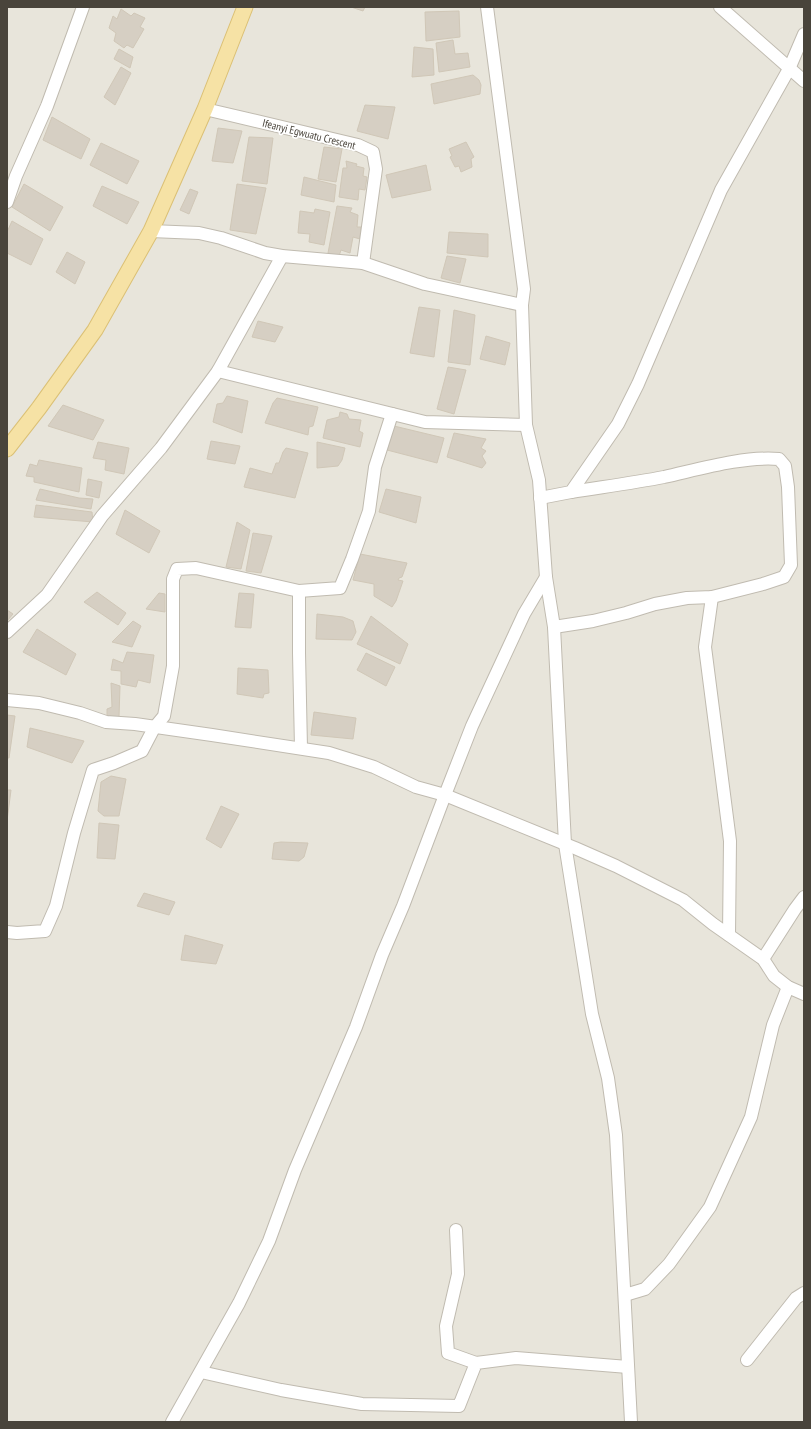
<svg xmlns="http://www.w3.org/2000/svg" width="811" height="1429" font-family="'PT Sans Narrow',sans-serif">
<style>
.residential{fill:#e8e5db}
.building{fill:#d6cfc3;stroke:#d0c7b7}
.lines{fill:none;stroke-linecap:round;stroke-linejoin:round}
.minor-casing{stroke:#c0bbb0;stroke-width:14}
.major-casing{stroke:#dbc075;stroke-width:17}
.minor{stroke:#fff;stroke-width:12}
.major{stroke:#f6e2a5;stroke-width:15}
.labels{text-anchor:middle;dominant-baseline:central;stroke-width:3.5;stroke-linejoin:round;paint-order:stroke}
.street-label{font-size:11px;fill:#49443b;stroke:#fff}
</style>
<rect width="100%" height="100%" fill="#f5f3ed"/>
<rect class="residential" x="7" y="7" width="797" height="1415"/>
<g class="building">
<polygon points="351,7 365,7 363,11"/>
<polygon points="121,9 131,16 134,13 145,18 140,27 144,29 133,48 127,45 124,48 114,41 116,33 109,28 113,16 117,19"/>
<polygon points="459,11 460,37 426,41 425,12"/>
<polygon points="453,40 455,54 468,53 470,67 439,72 436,43"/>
<polygon points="414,47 433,49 434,75 412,77"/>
<polygon points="119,49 133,57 130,68 114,59"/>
<polygon points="121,67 131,73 115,105 104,97"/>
<polygon points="473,75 479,80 481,85 480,94 434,104 431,84"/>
<polygon points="365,105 395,107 388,139 357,131"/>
<polygon points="52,117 90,139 81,159 43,140"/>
<polygon points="218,128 242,131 233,163 212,161"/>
<polygon points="249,137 273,138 267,184 242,181"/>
<polygon points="466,142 474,157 471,159 472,167 461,172 459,166 455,167 450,157 452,156 449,149"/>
<polygon points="101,143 139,161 127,184 90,165"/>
<polygon points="324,147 342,149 336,182 318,179"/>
<polygon points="346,161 357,164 356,166 364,168 363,176 367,177 365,190 359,189 358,200 339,197 343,168 347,168"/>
<polygon points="426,165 431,190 392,198 386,175"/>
<polygon points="304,177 336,185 334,202 301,195"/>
<polygon points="24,184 63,207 50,231 12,207"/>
<polygon points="237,184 266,188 256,234 230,230"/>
<polygon points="102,186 139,202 127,224 93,206"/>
<polygon points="190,189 198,192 189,214 180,210"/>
<polygon points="337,206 352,208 350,212 358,215 357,227 361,227 360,239 353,237 350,253 341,250 339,256 328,253"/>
<polygon points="315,209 330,212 324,245 309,242 310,234 298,233 300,211 314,213"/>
<polygon points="12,221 43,239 31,265 7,253 7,232"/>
<polygon points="449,232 488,234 488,257 447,253"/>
<polygon points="67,252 85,262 75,284 56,272"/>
<polygon points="447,256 466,259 460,283 441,278"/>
<polygon points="419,307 440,310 434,357 410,353"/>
<polygon points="454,310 475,315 470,365 448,362"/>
<polygon points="258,321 283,327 275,342 252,337"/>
<polygon points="486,336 510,343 505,365 480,359"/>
<polygon points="448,367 466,370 454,414 437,409"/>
<polygon points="227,396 248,401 242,433 213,422 217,404 223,403"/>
<polygon points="277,398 318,407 313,426 309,427 308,435 265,423 273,403"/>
<polygon points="63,405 104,420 93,440 48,426"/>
<polygon points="340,412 347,414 349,419 361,420 359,431 363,433 360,447 323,438 327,420 339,417"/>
<polygon points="394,426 444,438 437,463 387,450"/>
<polygon points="454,433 486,439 481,448 486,451 482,456 486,463 482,468 447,457"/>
<polygon points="211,441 240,446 235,464 207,459"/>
<polygon points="98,442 129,448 124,474 105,470 106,460 93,458"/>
<polygon points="317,442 345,448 342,460 338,466 317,468"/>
<polygon points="286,448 308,453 295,498 244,487 250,468 272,474 276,463 279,463 283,452"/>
<polygon points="39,460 82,468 79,492 34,482 34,477 26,476 30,464 37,466"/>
<polygon points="88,479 102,482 99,498 86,495"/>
<polygon points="40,489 79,498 93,499 91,509 36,500"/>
<polygon points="386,489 421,497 416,523 379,512"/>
<polygon points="36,505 92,512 93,522 34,517"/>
<polygon points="125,510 160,531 149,553 116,534"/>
<polygon points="237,522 250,530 241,569 226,567"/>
<polygon points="253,533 272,536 261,573 246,571"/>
<polygon points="360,554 407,563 402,577 399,578 398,580 403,581 396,601 392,607 374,596 374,584 353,580"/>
<polygon points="97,592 126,613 118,625 84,602"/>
<polygon points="159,593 165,594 165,612 146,609"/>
<polygon points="239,593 254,594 251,628 235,627"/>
<polygon points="7,610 13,614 7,621"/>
<polygon points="317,614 343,617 353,621 356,632 352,640 316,639"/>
<polygon points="371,616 408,644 400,664 357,644"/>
<polygon points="133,621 141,626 132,647 112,642"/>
<polygon points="37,629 76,654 66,675 23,652"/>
<polygon points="127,652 154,655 150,683 138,680 136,687 121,684 121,671 111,670 113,659 123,663"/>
<polygon points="366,653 395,667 386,686 357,670"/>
<polygon points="238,668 268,670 269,693 264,694 263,698 237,694"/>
<polygon points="111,683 120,686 119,717 107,716 107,709 112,707"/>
<polygon points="314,712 356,718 353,739 311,735"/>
<polygon points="7,715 15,716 9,758 7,758"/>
<polygon points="30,728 84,741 72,763 27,747"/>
<polygon points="111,776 126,779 119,816 104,816 98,811 101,782"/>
<polygon points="7,790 11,790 7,821"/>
<polygon points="221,806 239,814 221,848 206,839"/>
<polygon points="99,823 119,825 115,859 97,858"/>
<polygon points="281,842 308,843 304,857 299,861 272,859 274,843"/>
<polygon points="144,893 175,902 169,915 137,906"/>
<polygon points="185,935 223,945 216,964 181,960"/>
</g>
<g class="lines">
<defs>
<g id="minor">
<polyline points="487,7 524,289 522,305 526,425 539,480 546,577 554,627 565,844 592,1014 608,1078 616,1135 631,1422"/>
<polyline points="720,7 804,81"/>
<polyline points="205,109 358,145 373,152 376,169 363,263"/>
<polyline points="7,202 16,176 47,106 83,7"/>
<polyline points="151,231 199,233 221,238 265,253 282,256 363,263 425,284 522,305"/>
<polyline points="218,371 425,422 526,425"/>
<polyline points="540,498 571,492 618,424 638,384 721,190 789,69 804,34"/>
<polyline points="299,591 299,653 301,748"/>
<polyline points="712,597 705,647 730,841 729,935"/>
<path d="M554 627 593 621 626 613 655 604 687 598 712 597 763 584 784 577 791 565 788 487 785 466 779 459C743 456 700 469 664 477 633 483 602 487 571 492"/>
<polyline points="7,632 47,595 102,516 161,448 218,371 282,256"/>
<polyline points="7,700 39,703 80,713 106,722 135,724 212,735 329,753 374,767 416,787 445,795 575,848 616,866 683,900 713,924 763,959 774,976 788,987 804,994"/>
<polyline points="7,932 17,933 45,931 56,906 74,833 93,770 114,763 142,751 154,728 164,716 173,666 173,579 177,569 196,568 299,591 340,588 352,559 369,511 375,467 392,414"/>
<polyline points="763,959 795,909 804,897"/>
<polyline points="456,1230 458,1274 446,1326 448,1353 476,1363"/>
<polyline points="625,1295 645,1289 669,1264 710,1207 751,1117 773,1025 788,987"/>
<polyline points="747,1360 796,1298 804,1293"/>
<polyline points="201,1372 281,1390 362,1404 459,1406 476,1363 516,1358 628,1367"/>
<polyline points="172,1422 239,1303 269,1241 295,1170 356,1027 382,955 403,906 445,795 472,726 524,614 546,577"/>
</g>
<polyline id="major" points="7,449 39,408 95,330 151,231 205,109 245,7"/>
</defs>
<use href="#minor" class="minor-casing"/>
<use href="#major" class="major-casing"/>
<use href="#minor" class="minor"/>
<use href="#major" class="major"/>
</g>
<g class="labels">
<g class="street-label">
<text transform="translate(309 134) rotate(14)">Ifeanyi Egwuatu Crescent</text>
</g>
</g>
<rect width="811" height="1429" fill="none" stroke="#49443b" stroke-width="16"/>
</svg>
